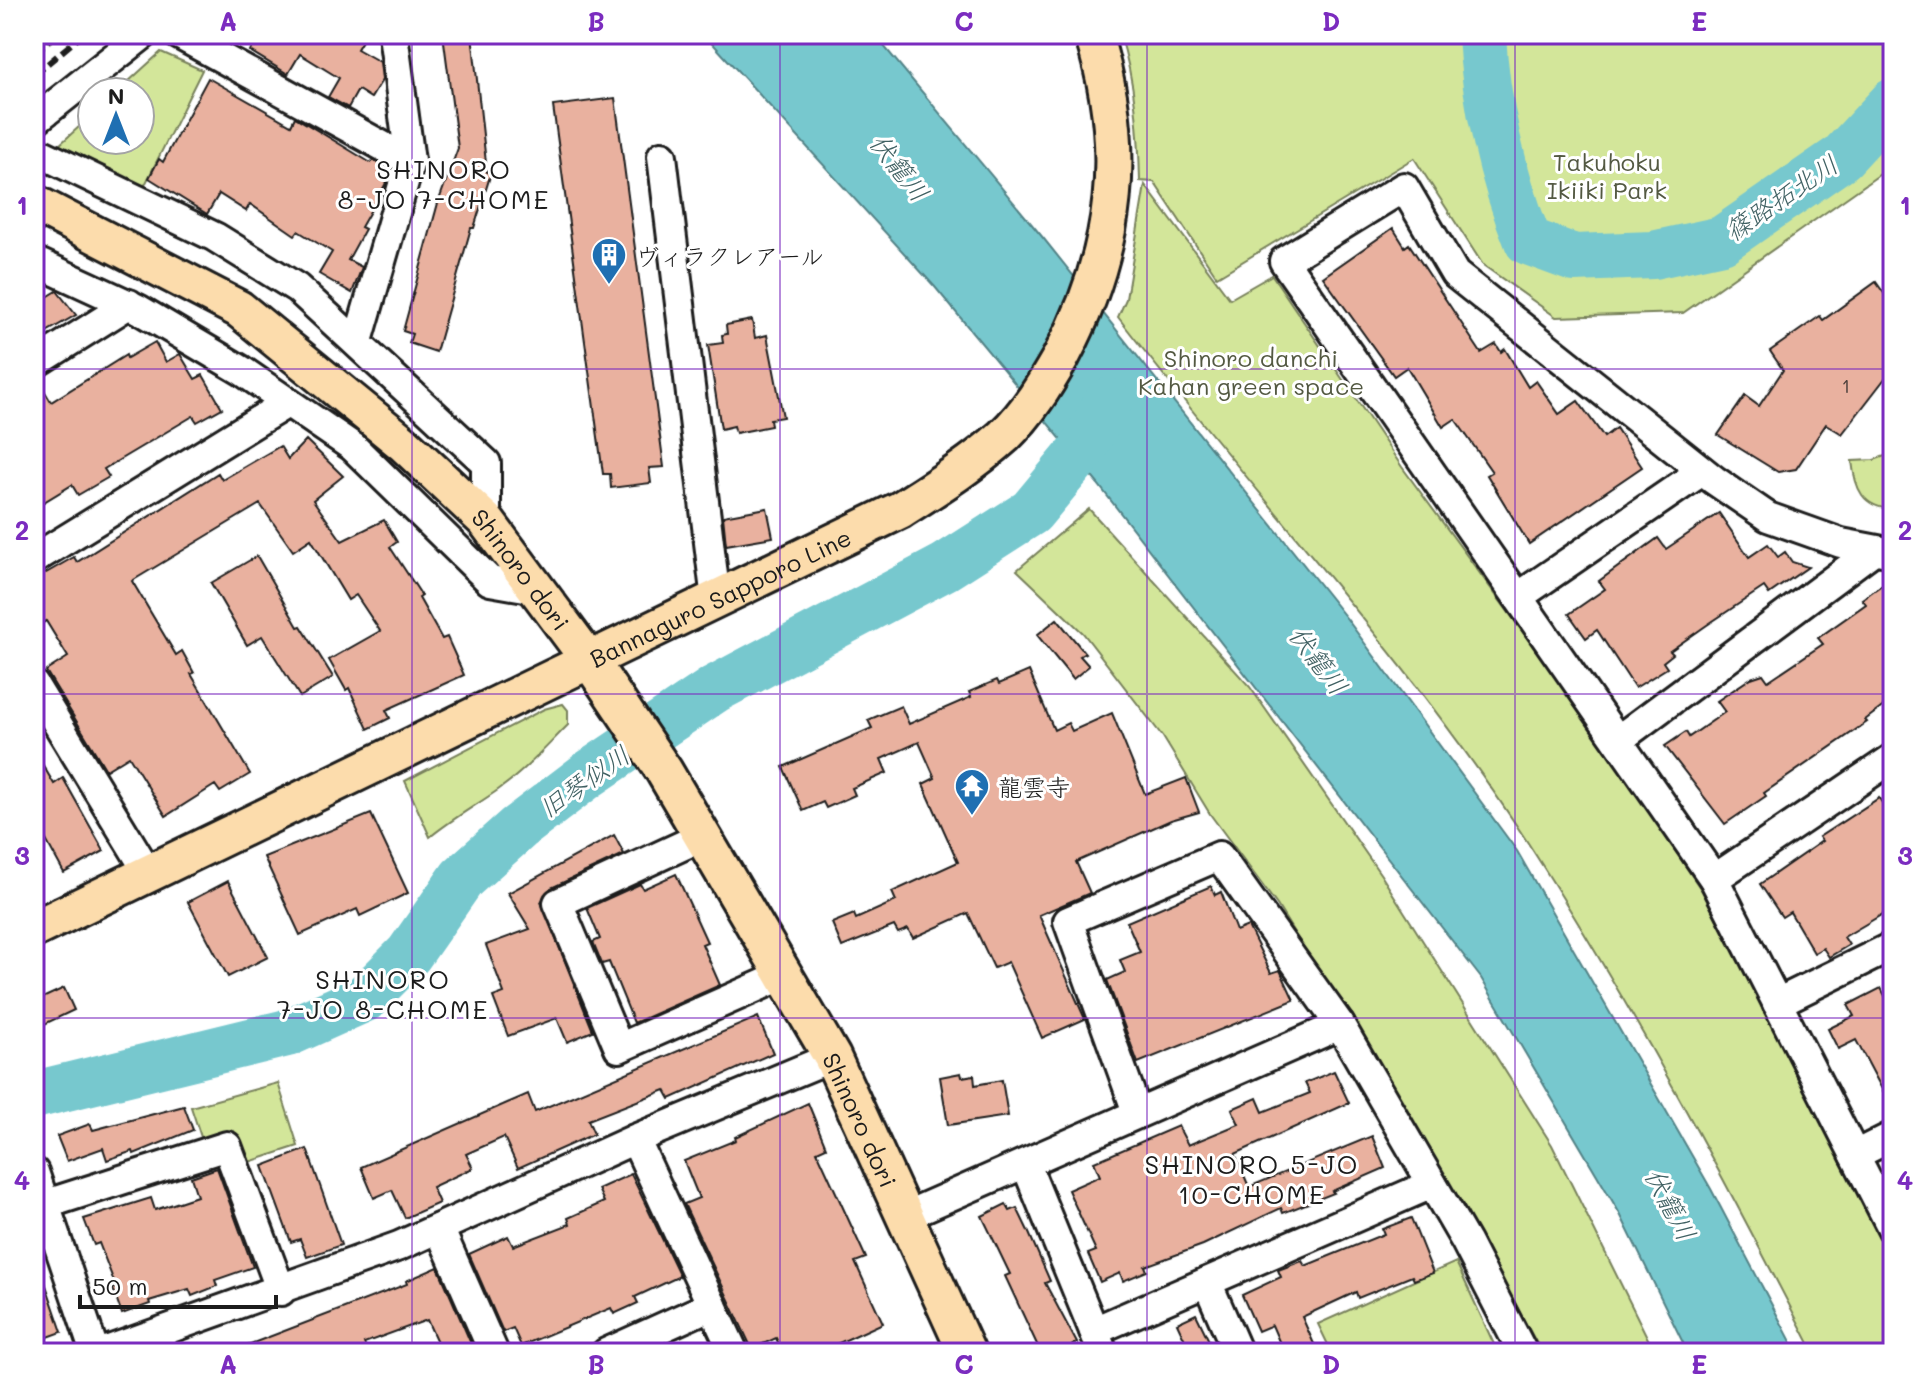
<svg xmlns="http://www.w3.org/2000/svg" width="1927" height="1387" font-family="Mali,'Klee One',sans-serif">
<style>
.green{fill:#d3e69a;stroke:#78815b;stroke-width:2}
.water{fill:#77c8ce;stroke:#538387;stroke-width:2}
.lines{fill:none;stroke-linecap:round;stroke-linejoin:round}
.river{stroke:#77c8ce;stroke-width:48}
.building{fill:#e9b19f;stroke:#1c1c1c;stroke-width:2}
.minor-casing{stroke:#1c1c1c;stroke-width:34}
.major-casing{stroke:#1c1c1c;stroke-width:42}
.minor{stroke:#fff;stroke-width:28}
.major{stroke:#fcdcac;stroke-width:36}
.rail{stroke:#1c1c1c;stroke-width:6;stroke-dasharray:12 6;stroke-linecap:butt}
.grid{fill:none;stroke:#7b2cbf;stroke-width:2;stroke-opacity:0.55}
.labels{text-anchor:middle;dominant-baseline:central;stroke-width:6;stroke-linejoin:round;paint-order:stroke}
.number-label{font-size:20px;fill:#4f413d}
.park-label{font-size:24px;fill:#535942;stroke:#fff}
.poi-label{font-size:24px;fill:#1c1c1c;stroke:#fff;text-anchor:start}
.street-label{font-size:24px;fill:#1c1c1c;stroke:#fff}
.water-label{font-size:26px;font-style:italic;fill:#406163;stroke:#fff}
.neighbourhood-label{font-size:26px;letter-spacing:2px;fill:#1c1c1c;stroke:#fff}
.neatline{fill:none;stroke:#7b2cbf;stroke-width:3}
.grid-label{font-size:26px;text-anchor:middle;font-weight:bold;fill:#7b2cbf}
</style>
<rect width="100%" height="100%" fill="#fff"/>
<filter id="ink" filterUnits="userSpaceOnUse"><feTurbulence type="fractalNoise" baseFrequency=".0125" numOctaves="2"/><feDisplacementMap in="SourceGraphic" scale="16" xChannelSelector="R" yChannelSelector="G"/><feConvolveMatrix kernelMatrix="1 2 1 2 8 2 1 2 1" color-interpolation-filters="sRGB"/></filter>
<g filter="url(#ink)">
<g class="green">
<path d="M1120 34H1893V165L1683 313 1556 317 1483 265 1414 158 1217 277 1154 182 1140 181C1139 131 1135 82 1120 34Z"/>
<polygon points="161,52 202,70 144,187 58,146 92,115 92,140 140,140 140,92 117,92"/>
<path d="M1145 185 1230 299 1272 275 1402 467 1596 732 1702 891 1893 1253V1353H1814C1725 1180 1633 1006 1528 843 1407 656 1253 493 1118 317L1126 299Z"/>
<path d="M1893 453V509C1862 508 1855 488 1852 461L1874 460Z"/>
<polygon points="1089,509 1250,687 1381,875 1552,1145 1655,1353 1542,1353 1452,1188 1277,905 1210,814 1163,737 1083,633 1017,570"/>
<path d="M563 704 568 710V725C546 747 524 772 498 790 475 806 452 819 430 837L405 781 544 709Z"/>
<polygon points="278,1083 298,1146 246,1163 234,1131 202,1140 191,1107"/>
<polygon points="1456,1262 1498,1353 1332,1353 1318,1324"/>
</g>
<polygon class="water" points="704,34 874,34 1044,239 1347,619 1517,851 1711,1189 1797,1353 1688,1353 1620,1214 1481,978 1098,484 935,287"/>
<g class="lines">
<g class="river">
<path d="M1482 34C1485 101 1503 179 1528 241L1574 258 1653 255 1722 240 1842 157 1893 102"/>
<polyline points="34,1095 287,1033 365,998 409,954 462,878 518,828 589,774 715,689 945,567 1031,512 1080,453 1108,402"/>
</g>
</g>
<g class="building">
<polygon points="258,34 366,34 357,49 380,62 382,80 371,98 358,90 348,108 328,97 339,78 300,54 288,74 250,51"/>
<polygon points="443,34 472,34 487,172 491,173 474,228 471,228 436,352 409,343 412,334 403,331 438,203 458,148"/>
<polygon points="208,78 291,125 295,117 371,163 373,160 390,169 385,185 361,227 365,229 348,260 362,267 352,293 319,274 332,252 298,231 295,235 250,204 246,211 219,194 207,214 149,178 159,159 163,162"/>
<polygon points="615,98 664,467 649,468 651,483 611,488 610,474 603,474 553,106"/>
<polygon points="1393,228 1405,247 1409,244 1481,353 1496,344 1501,352 1505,349 1528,387 1536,381 1559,414 1578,401 1604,437 1616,428 1642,467 1529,544 1487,475 1492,472 1455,419 1443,427 1407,367 1394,376 1323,277"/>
<polygon points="1876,282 1893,306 1893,368 1842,434 1826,424 1796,469 1778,472 1718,435 1745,396 1759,406 1783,370 1770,351 1820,316 1823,320"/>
<polygon points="57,291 76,315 34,339 34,305"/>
<polygon points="752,320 755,338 767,335 783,417 770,419 771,426 736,433 734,426 721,429 708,345 723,343 722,335 727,334 726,325"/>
<polygon points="155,342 166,362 180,354 195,379 203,375 222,408 197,422 193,416 104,469 109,477 78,495 72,485 34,508 34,381 38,380 51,402 126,355 127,358"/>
<polygon points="306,440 343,476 313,500 342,541 384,520 397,542 390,547 422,596 419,598 442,639 447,637 464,675 386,710 390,718 368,729 349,688 346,690 329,660 380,631 356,595 348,600 311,539 293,551 260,504 132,581 176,655 182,651 194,673 191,674 250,774 220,792 215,785 166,816 129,756 106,770 46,671 68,657 46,621 34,629 34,580 74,557 77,562 218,473 222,480 280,446 288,459"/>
<polygon points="767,508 773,537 726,545 723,516"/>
<polygon points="1719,513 1749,557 1768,544 1778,557 1785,552 1792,562 1808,567 1769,594 1764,587 1707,625 1670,651 1673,654 1663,662 1667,668 1635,688 1597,630 1586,638 1569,614 1605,589 1599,581 1658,538 1666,549"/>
<polygon points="257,556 298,627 301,626 333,677 300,697 262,636 247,645 211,583"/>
<polygon points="1893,577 1893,699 1865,720 1867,722 1764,793 1766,796 1725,824 1665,746 1686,732 1689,737 1725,712 1717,701 1751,678 1763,674 1768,681 1823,644 1818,638 1866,604 1862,599"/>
<polygon points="1057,619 1085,653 1080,656 1089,666 1073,679 1037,635"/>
<polygon points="1029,671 1054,730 1068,723 1072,731 1112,713 1145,794 1186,778 1199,812 1171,820 1076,862 1090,893 1039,915 1085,1019 1042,1038 1008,962 994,968 968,913 913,938 908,929 898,933 894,926 842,947 832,923 854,914 856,919 896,901 892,892 958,862 923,784 935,778 919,742 881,759 887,773 852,788 855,795 826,808 823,802 803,811 783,767 872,728 868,720 901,706 909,724 971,697 969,692 997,680 999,684"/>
<polygon points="34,750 54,784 63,778 104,851 64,873 34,818"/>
<polygon points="1879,798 1893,820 1893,908 1844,937 1849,945 1829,957 1823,948 1814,953 1790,912 1782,917 1760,884 1822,841 1819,837"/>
<polygon points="371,814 408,893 360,916 357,909 300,935 264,857"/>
<polygon points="614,835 624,854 551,888 541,902 593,1031 567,1042 557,1018 508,1036 493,997 504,993 486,945 530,929 508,893"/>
<polygon points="676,874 707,942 702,944 720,985 634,1023 609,962 602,964 593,942 600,939 587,908 640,884 643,889"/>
<polygon points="228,881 268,957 228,977 188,902"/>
<polygon points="1211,886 1215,895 1221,892 1236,931 1248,926 1271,973 1280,970 1294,1000 1138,1063 1107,980 1125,972 1120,960 1140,952 1127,922"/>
<polygon points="64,988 74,1010 34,1029 34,1002"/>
<polygon points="1881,988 1893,1011 1893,1110 1856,1040 1838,1049 1828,1029 1854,1016 1848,1005"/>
<polygon points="758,1017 773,1053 670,1099 665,1090 588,1120 594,1134 518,1168 504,1137 466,1154 473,1168 432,1187 439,1203 405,1218 392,1190 374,1198 361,1167 528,1094 535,1112"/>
<polygon points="1334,1071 1349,1103 1235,1154 1249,1187 1372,1136 1385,1168 1332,1191 1334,1193 1283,1213 1281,1208 1203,1245 1145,1266 1147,1271 1123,1281 1120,1273 1100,1282 1088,1254 1096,1251 1068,1190 1100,1176 1094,1162 1178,1126 1188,1145 1239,1124 1232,1109 1257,1098 1263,1112 1310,1093 1305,1083"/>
<polygon points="961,1073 962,1077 974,1075 975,1085 1002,1080 1008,1116 948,1125 940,1077"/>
<polygon points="808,1103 826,1147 817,1151 866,1258 855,1262 883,1323 817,1353 783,1353 776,1338 752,1349 684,1204 699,1198 684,1161 736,1140 735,1137"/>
<polygon points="184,1106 193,1130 134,1154 133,1151 107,1160 103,1148 67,1161 57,1136 90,1124 93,1130"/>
<polygon points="307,1149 341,1245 307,1257 300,1239 291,1242 263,1166"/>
<polygon points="217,1168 253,1267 215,1280 217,1286 192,1296 189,1289 149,1301 150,1304 122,1314 113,1289 116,1287 99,1243 94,1245 84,1219 151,1198 155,1210 197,1196 191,1177"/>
<polygon points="631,1174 680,1276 635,1297 638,1303 614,1314 611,1308 521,1346 513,1328 503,1332 469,1254 508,1236 513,1246 570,1224 568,1218 604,1202 598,1189"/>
<polygon points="1006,1204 1010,1211 1017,1208 1029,1233 1050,1281 1045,1283 1077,1343 1069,1347 1072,1353 1041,1353 1005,1276 1010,1274 982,1216"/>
<polygon points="1411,1218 1433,1273 1414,1280 1412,1276 1358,1298 1356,1292 1302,1317 1318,1353 1284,1353 1272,1325 1258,1331 1242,1295 1281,1277 1278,1270 1302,1261 1305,1266 1384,1234 1382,1229"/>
<polygon points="34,1262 38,1262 62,1332 34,1342"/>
<polygon points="438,1267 472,1346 456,1353 442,1353 427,1320 364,1343 368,1353 227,1353 407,1284 406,1281"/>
<polygon points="1196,1314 1215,1353 1191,1353 1177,1323"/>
</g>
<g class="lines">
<defs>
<g id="minor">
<polyline points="178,34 410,161"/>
<polyline points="34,121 144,34"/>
<polyline points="34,150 215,237 297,288 486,463 486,521"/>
<polyline points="662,156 716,600"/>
<polyline points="34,261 138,309 241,370 353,447 490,581 537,589"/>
<polyline points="358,341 410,161 393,34"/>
<polyline points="34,364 129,304"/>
<polyline points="1893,553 1841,543 1768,517 1714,480 1455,274 1404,187 1284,261 1714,879 1893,1230"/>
<polyline points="34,559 287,403"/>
<polyline points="1518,597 1702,471"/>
<polyline points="34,685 149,874"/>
<polyline points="1618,740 1872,551"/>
<polyline points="703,836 558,903 619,1048 784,975"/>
<polyline points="1714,879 1893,758"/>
<polyline points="1777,1003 1893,946"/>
<polyline points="1137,1112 1068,921 1219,856 1340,1025"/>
<polyline points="635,1139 734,1353"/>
<polyline points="1855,1155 1893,1136"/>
<polyline points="1026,1165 1103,1353"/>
<polyline points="34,1172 95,1353"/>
<polyline points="34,1208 227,1146 281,1291"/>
<polyline points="907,1215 1340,1025 1466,1242 1523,1353"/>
<polyline points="439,1228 494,1353"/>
<polyline points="1207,1282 1238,1353"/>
<polyline points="1094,1331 1432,1184"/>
<polyline points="101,1353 399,1246 635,1139 832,1057"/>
<polyline points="606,1353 712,1305"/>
</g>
<g id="major">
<path id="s1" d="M34 203 239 309 403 443 486 521 590 661 664 771 832 1057 967 1353"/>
<path id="s2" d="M34 929 900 510C936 487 973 464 1004 436 1028 413 1045 385 1061 357 1117 252 1129 148 1093 34"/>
</g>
</defs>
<use href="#minor" class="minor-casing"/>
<use href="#major" class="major-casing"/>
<use href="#minor" class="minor"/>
<use href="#major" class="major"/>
<g class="rail">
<polyline points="34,53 57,34"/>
<polyline points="34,75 83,34"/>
</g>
</g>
</g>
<path class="grid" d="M412 34V1353M780 34V1353M1147 34V1353M1515 34V1353M34 369H1893M34 694H1893M34 1018H1893"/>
<defs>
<symbol id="building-pin" viewBox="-11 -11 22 30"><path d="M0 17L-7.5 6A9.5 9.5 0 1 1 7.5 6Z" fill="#1f6fb2" stroke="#fff"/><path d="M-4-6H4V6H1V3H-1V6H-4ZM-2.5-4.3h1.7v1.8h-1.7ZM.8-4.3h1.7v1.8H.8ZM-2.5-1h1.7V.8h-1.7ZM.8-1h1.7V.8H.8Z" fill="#fff"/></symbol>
<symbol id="temple-pin" viewBox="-11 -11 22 30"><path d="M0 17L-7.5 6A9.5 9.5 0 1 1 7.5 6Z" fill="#1f6fb2" stroke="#fff"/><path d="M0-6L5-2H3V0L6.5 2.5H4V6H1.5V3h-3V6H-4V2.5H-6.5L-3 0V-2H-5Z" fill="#fff"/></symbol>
</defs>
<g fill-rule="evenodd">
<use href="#building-pin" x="589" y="235" width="40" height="54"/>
<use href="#temple-pin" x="952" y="766" width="40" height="54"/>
</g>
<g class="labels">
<g class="number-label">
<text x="1846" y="385">1</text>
</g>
<g class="park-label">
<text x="1607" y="161">Takuhoku<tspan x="1607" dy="28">Ikiiki Park</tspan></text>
<text x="1251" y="357">Shinoro danchi<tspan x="1251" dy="28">Kahan green space</tspan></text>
</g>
<g class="poi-label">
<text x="635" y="255">ヴィラクレアール</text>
<text x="998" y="786">龍雲寺</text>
</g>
<g class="street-label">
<text stroke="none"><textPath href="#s1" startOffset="616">Shinoro dori</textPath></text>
<text stroke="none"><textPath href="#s2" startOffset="762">Bannaguro Sapporo Line</textPath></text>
<text stroke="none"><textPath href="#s1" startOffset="1264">Shinoro dori</textPath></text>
</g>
<g class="water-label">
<text transform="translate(900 167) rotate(52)">伏籠川</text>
<text transform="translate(1781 197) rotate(-34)">篠路拓北川</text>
<text transform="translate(1319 660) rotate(53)">伏籠川</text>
<text transform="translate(584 781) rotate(-35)">旧琴似川</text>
<text transform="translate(1671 1204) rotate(62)">伏籠川</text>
</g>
<g class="neighbourhood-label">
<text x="444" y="169">SHINORO<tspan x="444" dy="30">8-JO 7-CHOME</tspan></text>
<text x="383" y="979">SHINORO<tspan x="383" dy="30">7-JO 8-CHOME</tspan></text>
<text x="1252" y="1164">SHINORO 5-JO<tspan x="1252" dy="30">10-CHOME</tspan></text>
</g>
</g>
<rect width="1927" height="1387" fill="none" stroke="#fff" stroke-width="88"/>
<g transform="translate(116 116)"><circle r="38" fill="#ffffff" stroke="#a4a4a4" stroke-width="2"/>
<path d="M0-6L14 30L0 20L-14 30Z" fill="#1f6fb2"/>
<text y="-12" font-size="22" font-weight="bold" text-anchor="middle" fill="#1c1c1c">N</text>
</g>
<path d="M80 1295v12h196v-12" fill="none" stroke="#1c1c1c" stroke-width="4"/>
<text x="92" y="1295" font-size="24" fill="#1c1c1c" stroke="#ffffff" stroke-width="6" paint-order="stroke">50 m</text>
<rect x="44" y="44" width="1839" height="1299" class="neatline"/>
<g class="grid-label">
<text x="228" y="31">A</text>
<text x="596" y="31">B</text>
<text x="964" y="31">C</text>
<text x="1331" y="31">D</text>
<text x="1699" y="31">E</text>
<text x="22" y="215">1</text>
<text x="1905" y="215">1</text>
<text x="22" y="540">2</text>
<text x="1905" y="540">2</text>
<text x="22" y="865">3</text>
<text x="1905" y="865">3</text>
<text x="22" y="1190">4</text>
<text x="1905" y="1190">4</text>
<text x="228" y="1374">A</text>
<text x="596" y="1374">B</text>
<text x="964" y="1374">C</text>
<text x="1331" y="1374">D</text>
<text x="1699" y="1374">E</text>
</g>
</svg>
